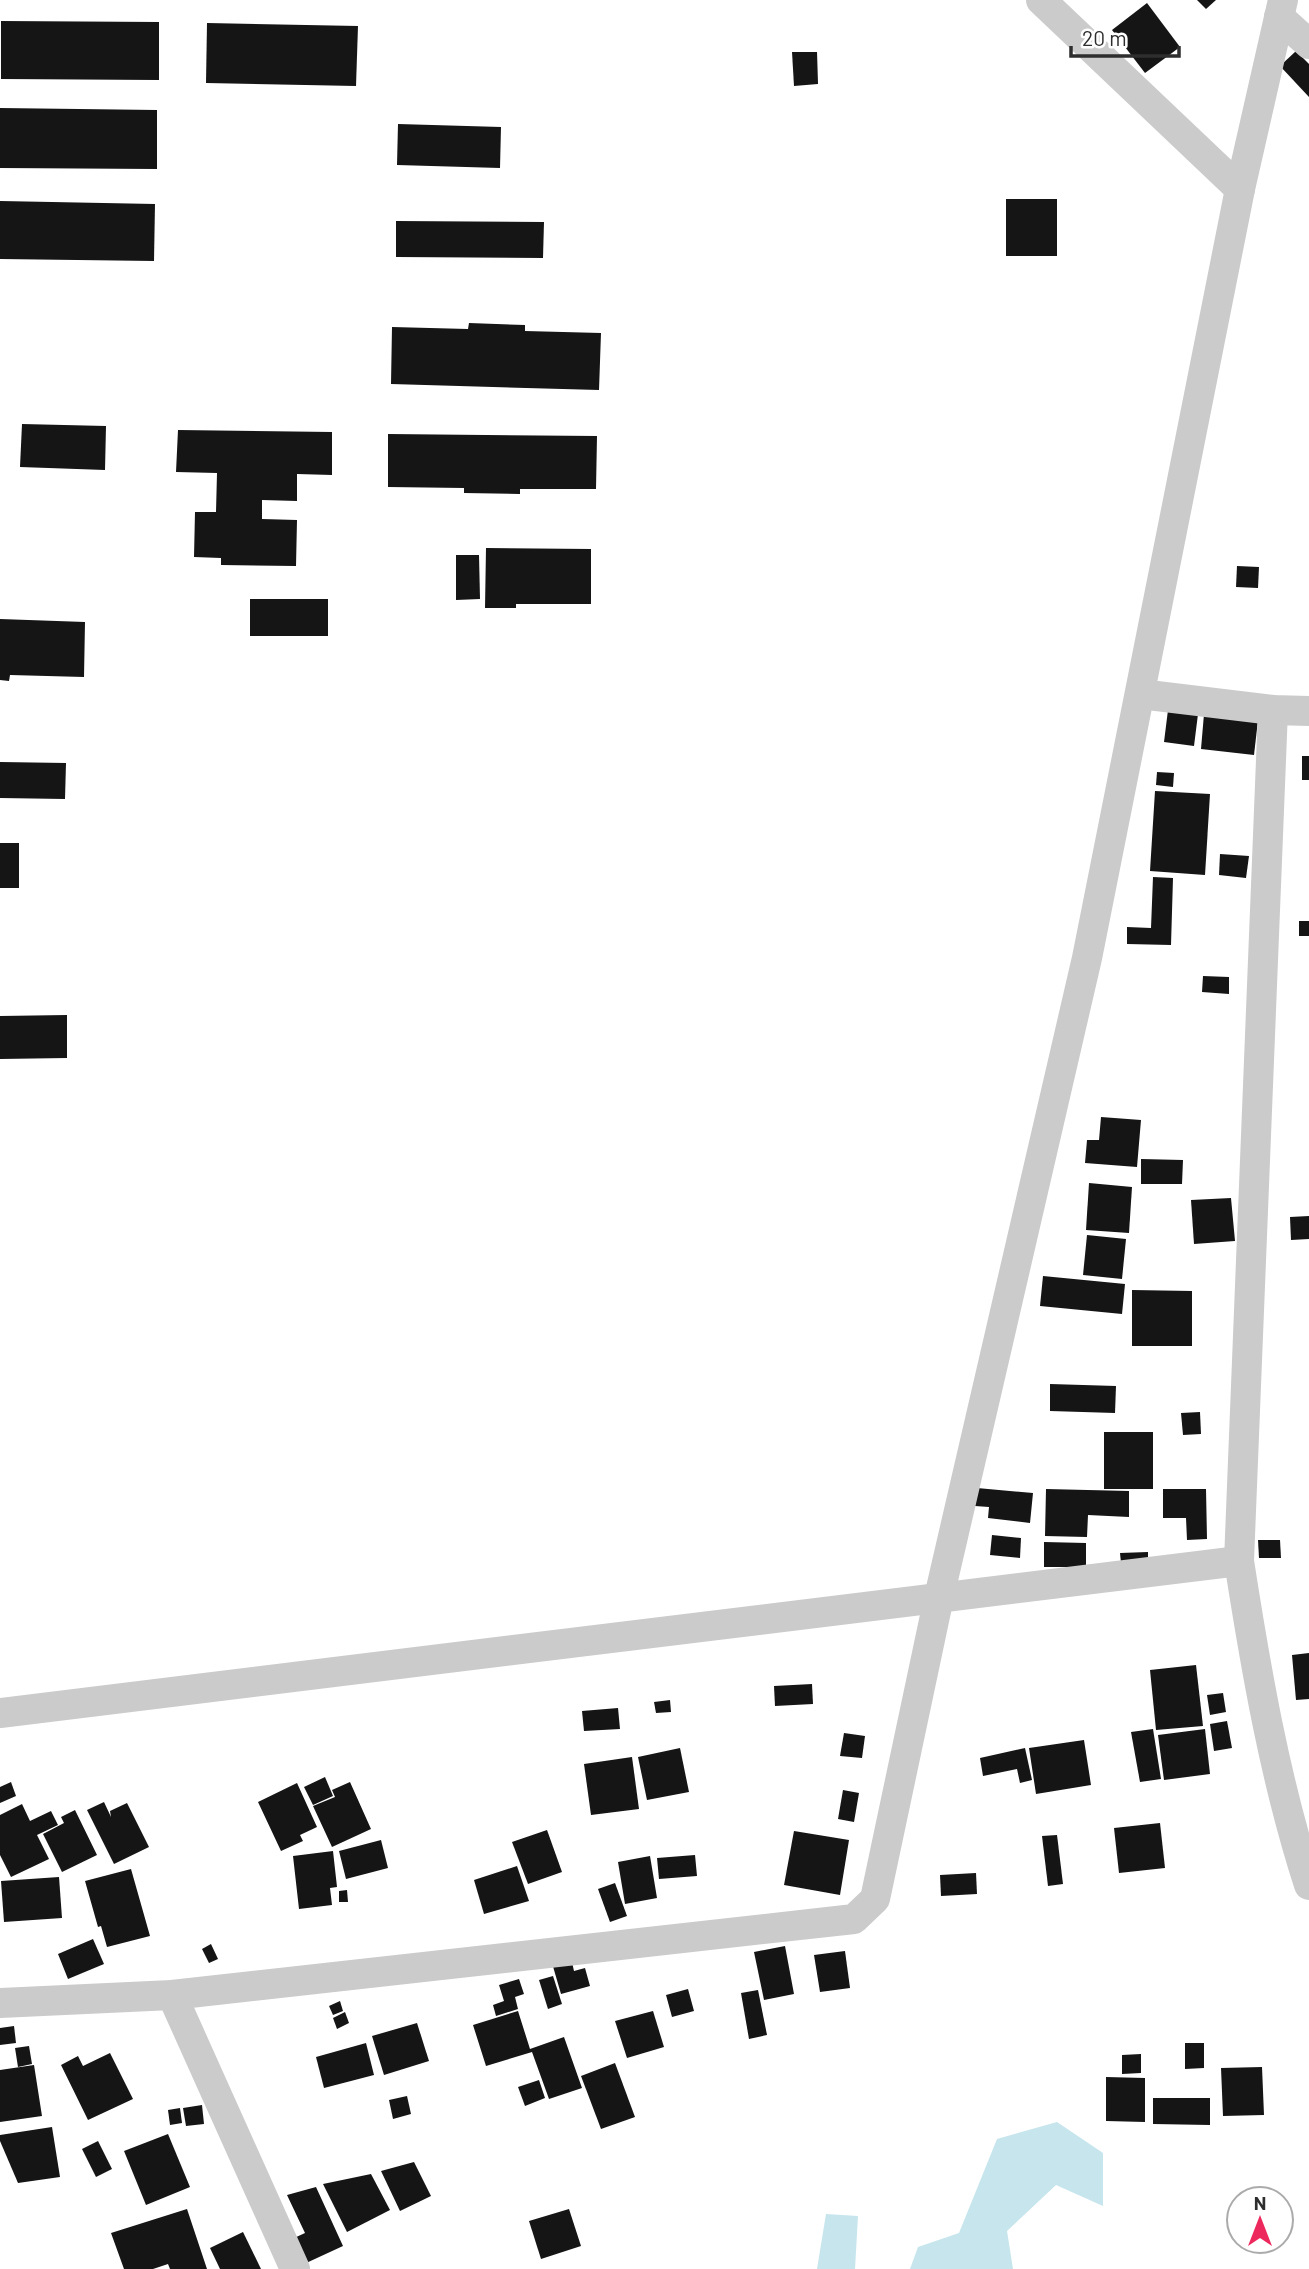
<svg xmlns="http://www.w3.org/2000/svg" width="1309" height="2269" font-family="Barlow,sans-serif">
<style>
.water{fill:#c6e5ed}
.building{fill:#151515}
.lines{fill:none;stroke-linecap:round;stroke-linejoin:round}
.minor{stroke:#cbcbcb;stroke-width:30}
</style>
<rect width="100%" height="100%" fill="#fff"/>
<g class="water">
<polygon points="1057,2122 1103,2153 1103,2206 1056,2185 1007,2231 1013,2269 910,2269 918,2247 959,2233 997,2139"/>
<polygon points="826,2214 858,2216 855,2269 817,2269"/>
</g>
<g class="building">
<polygon points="1197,0 1216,0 1206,9"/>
<polygon points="1147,3 1180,47 1145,73 1112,30"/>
<polygon points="1,21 159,22 159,80 1,79"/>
<polygon points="207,23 358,26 356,86 206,83"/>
<polygon points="1296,51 1309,64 1309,97 1280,66"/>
<polygon points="792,52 817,52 818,84 794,86"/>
<polygon points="0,108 157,110 157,169 0,168"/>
<polygon points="398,124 501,127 500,168 397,165"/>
<rect x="1006" y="199" width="51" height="57"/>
<polygon points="0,201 155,204 154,261 0,259"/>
<polygon points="396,221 544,222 543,258 396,257"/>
<polygon points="469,323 525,325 525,331 601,333 599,390 391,384 392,327 468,329"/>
<polygon points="22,424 106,426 105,470 20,467"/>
<polygon points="178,430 332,432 332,475 297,474 297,501 262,500 262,519 297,520 296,566 221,565 221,558 194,557 195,512 216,512 217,473 176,472"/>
<polygon points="388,434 597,436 596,489 520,489 520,494 464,493 464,488 388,487"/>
<polygon points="486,548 591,549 591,604 516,604 516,608 485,608"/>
<polygon points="456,555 479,555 480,599 456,600"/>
<polygon points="1237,566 1259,567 1258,588 1236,587"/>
<rect x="250" y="599" width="78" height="37"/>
<polygon points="0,619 85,622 84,677 10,675 9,681 0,680"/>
<polygon points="1168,710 1198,714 1194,746 1164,742"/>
<polygon points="1204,714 1258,720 1254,755 1201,749"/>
<rect x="1302" y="756" width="7" height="24"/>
<polygon points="0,762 66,763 65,799 0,798"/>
<polygon points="1157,772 1174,773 1173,787 1156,785"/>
<polygon points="1155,791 1210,794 1205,875 1150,871"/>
<rect x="0" y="843" width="19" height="45"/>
<polygon points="1220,854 1249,856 1246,878 1219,875"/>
<polygon points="1153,877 1173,878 1171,945 1127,944 1127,927 1151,928"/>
<rect x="1299" y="921" width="10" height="15"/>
<polygon points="1203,976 1229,977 1229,994 1202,992"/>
<polygon points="67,1015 67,1058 0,1059 0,1016"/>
<polygon points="1101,1117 1141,1120 1137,1167 1085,1163 1087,1140 1099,1140"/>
<polygon points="1141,1159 1183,1160 1182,1184 1141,1184"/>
<polygon points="1089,1183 1132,1187 1129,1233 1086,1230"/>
<polygon points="1231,1198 1235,1241 1194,1244 1191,1200"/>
<polygon points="1309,1216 1309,1239 1291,1240 1290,1217"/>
<polygon points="1087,1235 1126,1239 1122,1279 1083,1275"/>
<polygon points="1043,1276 1125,1284 1122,1314 1040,1306"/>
<polygon points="1132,1290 1192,1291 1192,1346 1132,1346"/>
<polygon points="1050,1384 1116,1386 1115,1413 1050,1411"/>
<polygon points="1200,1412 1201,1434 1183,1435 1181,1413"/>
<rect x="1104" y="1432" width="49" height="57"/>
<polygon points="977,1488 1033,1493 1030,1523 988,1518 989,1507 975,1506"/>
<polygon points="1046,1489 1129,1491 1129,1517 1088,1515 1087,1537 1045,1536"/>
<polygon points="1163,1489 1206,1489 1207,1539 1187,1540 1186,1518 1163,1518"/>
<polygon points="992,1535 1021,1538 1020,1558 990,1555"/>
<polygon points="1258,1540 1280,1540 1281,1558 1259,1558"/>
<polygon points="1044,1542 1086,1543 1086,1567 1044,1567"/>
<polygon points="1148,1552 1148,1562 1121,1563 1120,1553"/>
<polygon points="1309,1653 1309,1699 1296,1700 1292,1655"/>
<polygon points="1196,1665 1203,1726 1156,1730 1150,1670"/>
<polygon points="812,1684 813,1704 775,1706 774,1686"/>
<polygon points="1223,1693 1226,1712 1210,1715 1207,1695"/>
<polygon points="670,1700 671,1712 656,1713 654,1702"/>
<polygon points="618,1708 620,1729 584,1731 582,1711"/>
<polygon points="1227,1721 1232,1748 1214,1751 1210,1724"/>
<polygon points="1153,1729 1161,1779 1140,1782 1131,1732"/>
<polygon points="1205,1729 1210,1774 1164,1780 1158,1735"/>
<polygon points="844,1733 865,1736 862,1758 840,1756"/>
<polygon points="1084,1740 1091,1785 1036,1794 1029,1748"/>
<polygon points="680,1748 689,1792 647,1800 638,1757"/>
<polygon points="1025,1748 1032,1780 1020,1783 1017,1769 983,1776 980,1758"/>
<polygon points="632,1757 639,1809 591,1815 584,1764"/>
<polygon points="325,1777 333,1796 313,1805 304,1787"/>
<polygon points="11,1782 16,1796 0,1803 0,1787"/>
<polygon points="350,1782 371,1829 332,1847 313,1806 335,1797 332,1790"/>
<polygon points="297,1783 317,1827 300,1835 303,1841 281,1851 258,1802"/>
<polygon points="843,1790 859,1793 854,1822 838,1819"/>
<polygon points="104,1802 111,1817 110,1811 127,1803 149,1847 114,1864 87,1810"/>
<polygon points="22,1804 30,1821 51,1811 58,1825 37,1835 49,1859 11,1877 0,1855 0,1815"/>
<polygon points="75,1810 97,1855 62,1872 43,1834 64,1823 61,1817"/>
<polygon points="1160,1823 1165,1868 1119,1873 1114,1828"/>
<polygon points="547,1830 562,1872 528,1884 512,1842"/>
<polygon points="794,1831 849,1840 840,1895 784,1885"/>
<polygon points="1057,1835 1063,1884 1048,1886 1042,1836"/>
<polygon points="381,1840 388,1868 346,1879 339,1851"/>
<polygon points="333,1851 337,1887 330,1888 332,1905 299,1909 293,1856"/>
<polygon points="695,1855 697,1876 659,1879 657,1858"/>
<polygon points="650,1856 657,1898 625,1904 618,1862"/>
<polygon points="517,1866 529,1901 484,1914 474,1880"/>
<polygon points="131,1869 150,1936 107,1947 101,1926 98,1927 85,1881"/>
<polygon points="976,1873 977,1894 941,1896 940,1875"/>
<polygon points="59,1877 62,1918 4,1922 1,1881"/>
<polygon points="615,1883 627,1916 610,1922 598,1889"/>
<polygon points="347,1890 348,1902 339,1902 339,1891"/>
<polygon points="93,1939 104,1964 68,1979 58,1954"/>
<polygon points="211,1944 218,1959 209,1963 202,1949"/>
<polygon points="785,1946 794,1994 764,2000 754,1952"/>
<polygon points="845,1951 850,1988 820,1992 814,1955"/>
<polygon points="571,1958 574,1971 585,1968 590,1986 561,1994 552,1963"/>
<polygon points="553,1976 562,2004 548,2009 539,1980"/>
<polygon points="519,1979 524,1994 515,1997 518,2009 496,2016 493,2005 504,2001 499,1985"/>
<polygon points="688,1989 694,2011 672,2017 666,1995"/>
<polygon points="758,1990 767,2035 749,2039 741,1993"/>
<polygon points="340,2001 343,2011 333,2015 329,2006"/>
<polygon points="518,2011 530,2049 564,2037 582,2088 549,2099 532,2052 486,2066 473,2025"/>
<polygon points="653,2011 664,2047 627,2058 615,2021"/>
<polygon points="345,2012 349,2023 337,2029 333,2018"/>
<polygon points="417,2023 429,2061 384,2075 372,2036"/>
<polygon points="14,2026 16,2043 0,2045 0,2028"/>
<polygon points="366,2043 374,2075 324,2088 316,2057"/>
<polygon points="1185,2043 1204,2043 1204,2068 1185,2069"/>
<polygon points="29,2046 32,2064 18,2067 15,2048"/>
<polygon points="110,2053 133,2099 88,2120 61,2065 78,2056 83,2066"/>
<polygon points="1141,2054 1141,2073 1122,2074 1122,2055"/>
<polygon points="615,2063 635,2117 601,2129 581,2076"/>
<polygon points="34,2065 42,2116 0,2122 0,2070"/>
<polygon points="1262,2067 1264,2115 1223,2116 1221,2068"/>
<polygon points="1106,2077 1145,2078 1145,2122 1106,2121"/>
<polygon points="539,2080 545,2098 525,2106 518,2087"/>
<polygon points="407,2096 411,2114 393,2119 389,2100"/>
<polygon points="1153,2098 1210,2098 1210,2125 1153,2124"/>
<polygon points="202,2105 204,2124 186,2126 183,2108"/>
<polygon points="180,2108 182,2123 170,2125 168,2110"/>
<polygon points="52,2127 60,2177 18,2183 0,2141 0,2135"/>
<polygon points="168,2134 190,2187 146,2205 124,2151"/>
<polygon points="98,2141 112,2169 96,2177 82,2149"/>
<polygon points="414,2162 431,2196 400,2211 381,2171"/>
<polygon points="371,2174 390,2210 347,2232 323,2184"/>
<polygon points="316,2187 343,2246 304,2264 292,2239 305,2233 287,2195"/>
<polygon points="187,2209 207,2269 170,2269 168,2264 153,2269 124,2269 111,2233"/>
<polygon points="569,2209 581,2246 541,2259 529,2221"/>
<polygon points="243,2232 261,2269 220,2269 210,2248"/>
</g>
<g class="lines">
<g class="minor">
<polyline points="1041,0 1240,189"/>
<polyline points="1279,17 1309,44"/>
<polyline points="1140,694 1273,710 1309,711"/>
<path d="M1273 710 1239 1561C1256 1670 1275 1780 1309 1885"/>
<polyline points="0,1713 1239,1561"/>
<polyline points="172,1995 295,2269"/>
<polyline points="0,2003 172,1995 854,1919 875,1899 939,1597 1087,958 1240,189 1283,0"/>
</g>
</g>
<g transform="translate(1260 2220)"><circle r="33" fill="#ffffff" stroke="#ababab" stroke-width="2"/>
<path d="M0-5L12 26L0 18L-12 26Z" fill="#ed285c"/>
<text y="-10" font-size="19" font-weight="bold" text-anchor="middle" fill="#2e2e2e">N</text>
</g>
<path d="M1071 46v10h108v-10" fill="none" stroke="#2e2e2e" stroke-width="3.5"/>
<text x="1082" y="46" font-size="21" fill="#2e2e2e" stroke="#ffffff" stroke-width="5" paint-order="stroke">20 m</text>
</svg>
